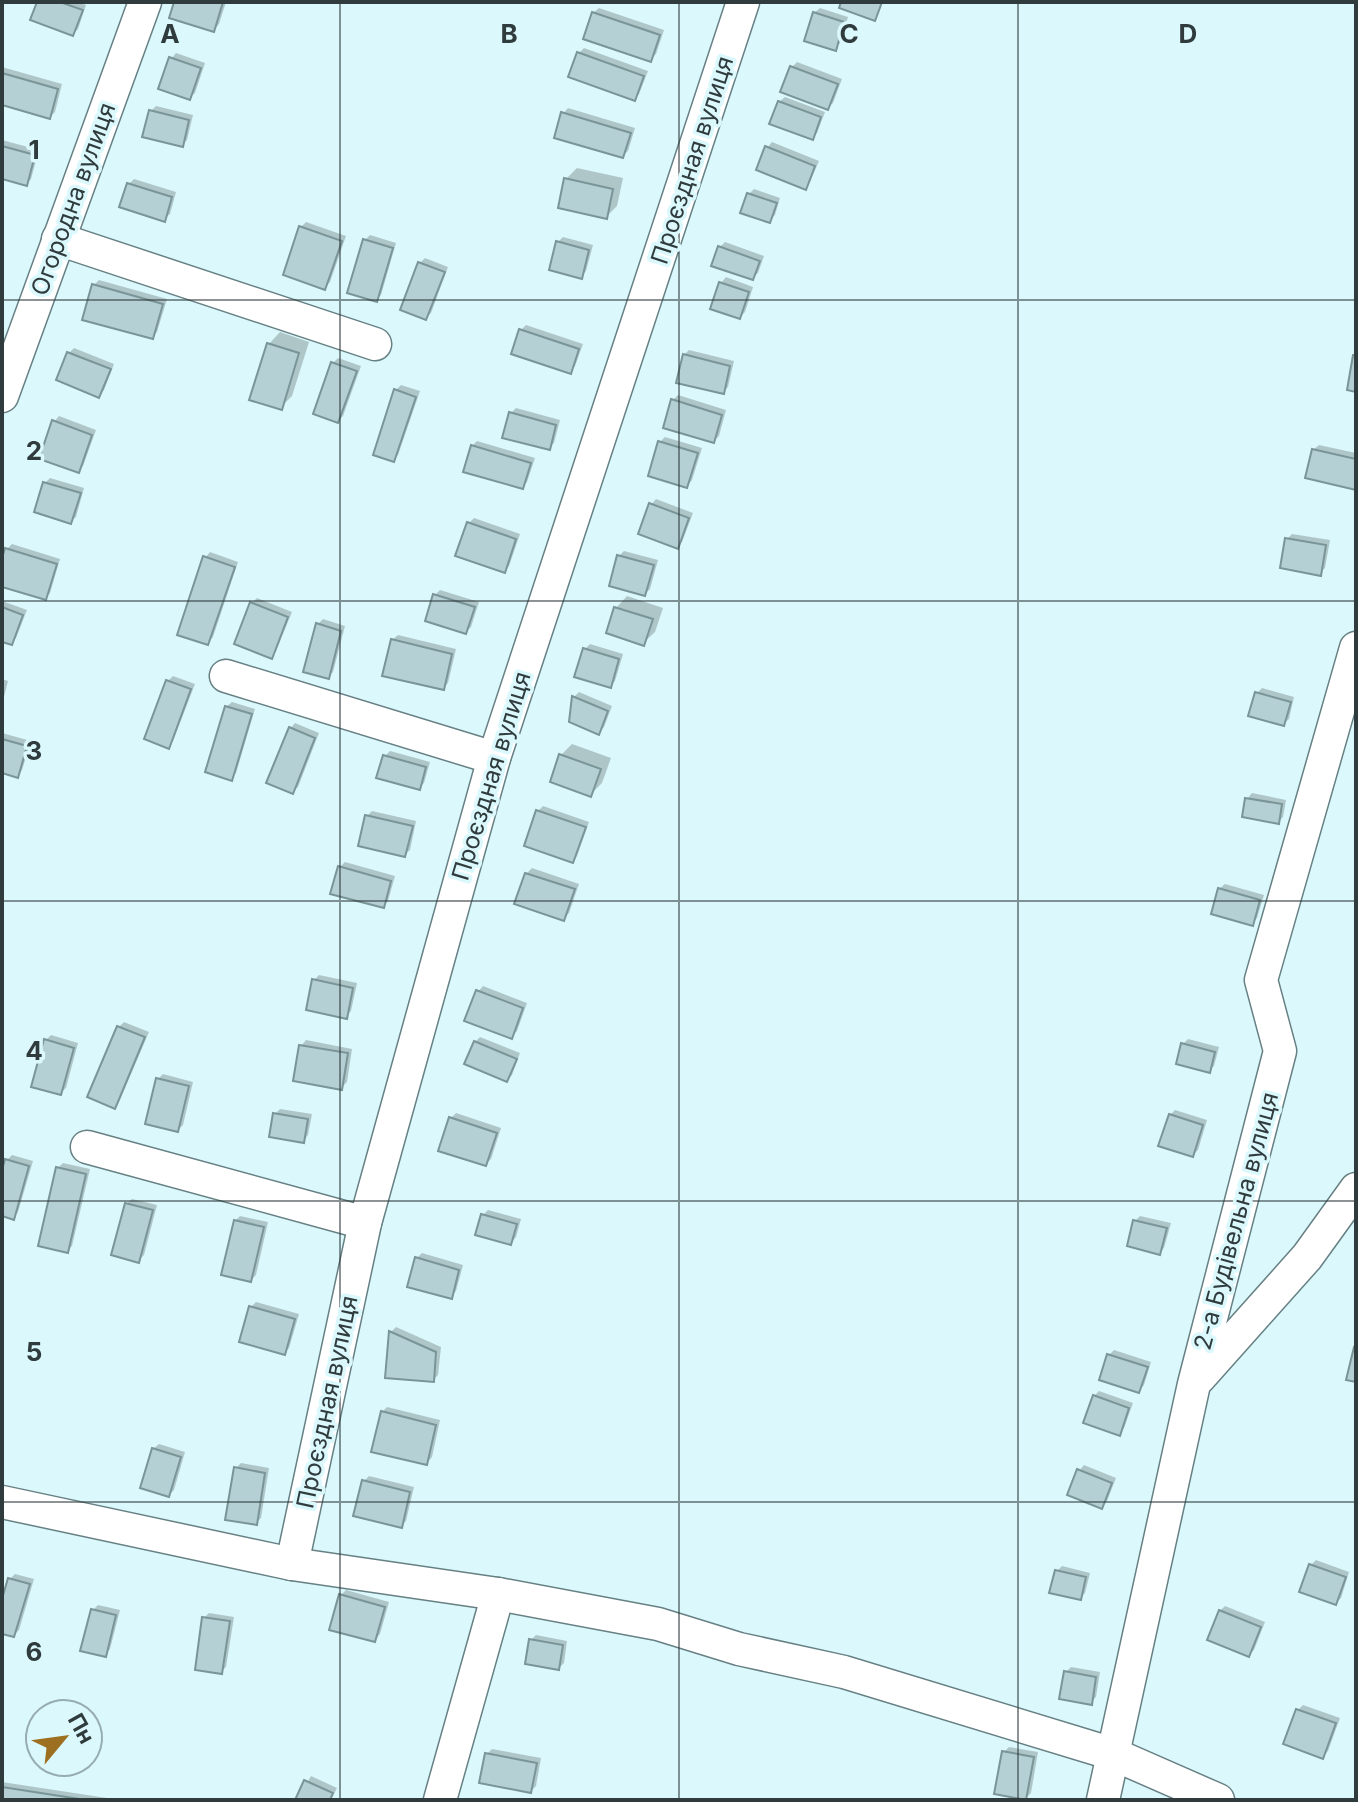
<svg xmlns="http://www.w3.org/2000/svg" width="1358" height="1802" font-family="Inter,sans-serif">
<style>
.shadow{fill:#0003}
.building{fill:#b4d0d4;stroke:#7a9598;stroke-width:2}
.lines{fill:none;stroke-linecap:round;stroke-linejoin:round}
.minor-casing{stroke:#678084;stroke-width:35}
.minor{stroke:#fff;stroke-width:32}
.grid{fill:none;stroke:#303b3d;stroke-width:2;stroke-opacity:0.55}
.labels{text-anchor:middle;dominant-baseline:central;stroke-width:7;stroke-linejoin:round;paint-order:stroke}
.street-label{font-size:24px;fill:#303b3d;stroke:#dbf8fc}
.grid-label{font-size:26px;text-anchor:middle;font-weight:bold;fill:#303b3d;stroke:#dbf8fc;stroke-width:7;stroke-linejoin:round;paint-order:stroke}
</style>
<rect width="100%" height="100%" fill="#dbf8fc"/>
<g class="shadow">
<polygon points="39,2 78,2 86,5 78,29 73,34"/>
<polygon points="176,2 226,2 219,24 214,30"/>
<polygon points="599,8 664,30 656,54 651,59 593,13"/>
<polygon points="820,8 848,17 840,43 835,48 814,13"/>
<polygon points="584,48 648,71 639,94 634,99 579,53"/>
<polygon points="176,53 205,63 195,93 189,98 171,59"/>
<polygon points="797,62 842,79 833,103 827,108 792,67"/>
<polygon points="2,67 62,84 55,112 50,117 2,103"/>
<polygon points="785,97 825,112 817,133 812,138 779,102"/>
<polygon points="156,106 193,115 187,140 182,145 151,111"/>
<polygon points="568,108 635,128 628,151 622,156 563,114"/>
<polygon points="2,140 39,150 31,179 26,184 2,177"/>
<polygon points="772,142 819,161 810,182 805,187 767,148"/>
<polygon points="577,168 623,178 617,206 606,217 566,179"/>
<polygon points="134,179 176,192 170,214 164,219 129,184"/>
<polygon points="754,189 780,198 775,215 770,220 748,195"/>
<polygon points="306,222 346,236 330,282 325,287 301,227"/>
<polygon points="370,235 396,243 381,295 376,300 365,240"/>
<polygon points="563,237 593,245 586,271 581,277 558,242"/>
<polygon points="725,242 764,256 758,273 752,278 720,247"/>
<polygon points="425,258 448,267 431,313 426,318 420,263"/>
<polygon points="726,277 753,287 745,312 740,317 713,308 721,283"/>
<polygon points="99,280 167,299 157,332 152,337 94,285"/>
<polygon points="526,325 583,344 575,366 570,371 521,330"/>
<polygon points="280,332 309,342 292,396 281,407 269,344"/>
<polygon points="74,348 114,364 104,390 99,396 69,353"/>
<polygon points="689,350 734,361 728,387 723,392 684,355"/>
<polygon points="338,358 361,366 343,416 338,421 333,363"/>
<polygon points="401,385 420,391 398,455 393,460 396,390"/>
<polygon points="678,395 726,410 719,436 714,441 673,400"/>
<polygon points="516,408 560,420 554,443 549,448 511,413"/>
<polygon points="59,416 96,430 83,466 78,471 54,422"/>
<polygon points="665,437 702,448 692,480 687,486 660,442"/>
<polygon points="477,441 535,458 527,482 522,487 472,446"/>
<polygon points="1319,445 1356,453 1356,488 1313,450"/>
<polygon points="50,478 84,488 76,517 70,522 45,483"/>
<polygon points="656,499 693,513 682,542 677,547 651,505"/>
<polygon points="474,518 520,534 509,566 504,571 469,523"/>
<polygon points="1292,534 1330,540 1325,568 1320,573 1287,539"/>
<polygon points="12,544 60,559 50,593 45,598 2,585 2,565 7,549"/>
<polygon points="624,551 658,560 650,589 645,594 619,556"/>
<polygon points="210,552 238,562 213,637 208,643 205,558"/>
<polygon points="440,590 479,602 471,627 466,632 435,595"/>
<polygon points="627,596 663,608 655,632 643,643 616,608"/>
<polygon points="257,598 292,612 276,651 271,656 252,603"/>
<polygon points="2,601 27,610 16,638 11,643 2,640"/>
<polygon points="323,619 345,626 333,672 328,677 318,624"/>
<polygon points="398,635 456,649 448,683 443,688 392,640"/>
<polygon points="590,644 623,654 615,681 610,686 585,649"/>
<polygon points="173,676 195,684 173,741 168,746 168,681"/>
<polygon points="2,679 8,681 2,705"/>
<polygon points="1262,688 1294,697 1289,719 1283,724 1257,693"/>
<polygon points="579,692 612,706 604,727 599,732 574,697"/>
<polygon points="232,702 255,709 236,773 231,778 226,707"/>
<polygon points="295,723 319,733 298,787 292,792 290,729"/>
<polygon points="2,733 31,741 22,770 17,776 2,771"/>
<polygon points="572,744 611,758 602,783 591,794 561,755"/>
<polygon points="390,751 430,762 424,783 419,788 385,756"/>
<polygon points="1252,793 1286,800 1283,817 1278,822 1247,799"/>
<polygon points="543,806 589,822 577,856 572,861 538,811"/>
<polygon points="372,811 416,821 410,850 404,855 367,816"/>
<polygon points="345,862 395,876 388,901 383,906 340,867"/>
<polygon points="532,868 579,884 569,913 564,918 526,874"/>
<polygon points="1225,884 1264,895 1257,918 1252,924 1219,889"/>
<polygon points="319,975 357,983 351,1011 346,1016 314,980"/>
<polygon points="483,986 527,1003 517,1031 512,1036 478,992"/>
<polygon points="124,1022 149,1032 119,1102 114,1107 119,1027"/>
<polygon points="51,1035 78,1043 66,1088 60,1093 46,1040"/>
<polygon points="480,1037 520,1053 512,1075 507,1080 475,1042"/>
<polygon points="1188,1039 1219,1047 1214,1066 1209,1071 1183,1044"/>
<polygon points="306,1040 352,1049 347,1082 342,1087 301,1046"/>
<polygon points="163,1074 193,1082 183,1125 178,1130 158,1079"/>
<polygon points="280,1109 312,1114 308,1135 303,1141 275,1114"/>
<polygon points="1175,1110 1207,1120 1198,1150 1193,1155 1170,1115"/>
<polygon points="456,1113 501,1128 491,1159 486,1164 451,1118"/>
<polygon points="12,1155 33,1161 18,1212 13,1218 2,1214 2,1177 7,1160"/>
<polygon points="63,1163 90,1169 72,1246 67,1251 58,1168"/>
<polygon points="132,1199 157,1205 144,1255 138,1261 126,1204"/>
<polygon points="488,1210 521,1219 516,1237 511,1243 483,1215"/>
<polygon points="240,1216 268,1222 256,1275 251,1280 235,1221"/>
<polygon points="1140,1216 1171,1223 1164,1248 1159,1253 1135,1221"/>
<polygon points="422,1253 463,1265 456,1291 451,1296 417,1258"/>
<polygon points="256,1302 299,1314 289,1348 284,1353 251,1307"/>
<polygon points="396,1327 441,1347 438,1375 433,1380 391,1332"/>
<polygon points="1114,1350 1151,1362 1144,1385 1139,1391 1109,1355"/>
<polygon points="1099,1391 1133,1403 1124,1428 1119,1433 1094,1396"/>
<polygon points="387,1407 440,1420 432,1457 427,1463 382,1412"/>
<polygon points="159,1444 185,1452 174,1490 169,1495 153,1449"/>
<polygon points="241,1463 269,1468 261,1518 256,1523 236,1468"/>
<polygon points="1084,1465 1116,1478 1107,1501 1102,1506 1079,1471"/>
<polygon points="369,1476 414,1487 406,1521 401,1526 364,1481"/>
<polygon points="1316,1560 1349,1572 1341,1598 1336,1603 1311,1565"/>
<polygon points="1062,1566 1090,1573 1085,1593 1080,1598 1057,1571"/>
<polygon points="15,1574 34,1579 19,1630 14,1635 2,1631 2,1606 10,1579"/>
<polygon points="346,1590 389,1602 380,1634 375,1640 341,1595"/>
<polygon points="98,1605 120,1610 110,1649 105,1655 93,1610"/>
<polygon points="1225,1606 1265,1622 1254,1650 1249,1655 1220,1611"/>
<polygon points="209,1613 234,1617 226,1667 221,1672 204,1618"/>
<polygon points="536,1635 567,1641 564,1663 559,1668 531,1640"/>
<polygon points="1071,1667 1100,1672 1096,1697 1091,1702 1066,1672"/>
<polygon points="1303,1705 1340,1718 1328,1751 1323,1756 1298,1710"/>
<polygon points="1009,1747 1038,1752 1031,1793 1026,1798 1004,1752"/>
<polygon points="492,1749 541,1758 536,1786 531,1791 487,1754"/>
<polygon points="311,1776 337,1788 331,1800 297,1800"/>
<polygon points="2,1782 120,1800 2,1800"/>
</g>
<g class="building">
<polygon points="37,2 60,2 83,10 73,36 30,20"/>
<polygon points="174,2 223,2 214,32 169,18"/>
<polygon points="841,2 882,2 875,21 839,8"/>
<polygon points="592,12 660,35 651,62 583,39"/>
<polygon points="813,12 844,22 836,51 804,41"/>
<polygon points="577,52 644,76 635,101 568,77"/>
<polygon points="169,57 201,68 190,100 158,89"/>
<polygon points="790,66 838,84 828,110 780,92"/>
<polygon points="2,73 58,89 50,119 2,105"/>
<polygon points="778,101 821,117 813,140 769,124"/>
<polygon points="149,110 189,120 183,147 142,137"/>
<polygon points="561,112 631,133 623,158 554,138"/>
<polygon points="2,146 35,155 27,186 2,179"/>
<polygon points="765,146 815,166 806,190 756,170"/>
<polygon points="564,178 613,189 607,219 558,208"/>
<polygon points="127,183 172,197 165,222 119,207"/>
<polygon points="747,193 777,203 770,223 740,213"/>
<polygon points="299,226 342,241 325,290 283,275"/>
<polygon points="363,239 393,248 377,302 347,293"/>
<polygon points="556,241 589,250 582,279 549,270"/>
<polygon points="718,246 760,261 753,280 711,266"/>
<polygon points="418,262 445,272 426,320 400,310"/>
<polygon points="719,282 749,292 740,319 710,309"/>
<polygon points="92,284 163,304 153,339 82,320"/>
<polygon points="519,329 579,349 571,374 511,354"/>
<polygon points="267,343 299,353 282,410 249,400"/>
<polygon points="67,352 111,369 99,398 56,380"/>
<polygon points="683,354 730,366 724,394 676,383"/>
<polygon points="1353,355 1356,355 1356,392 1347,390"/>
<polygon points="331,362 357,371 338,423 313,414"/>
<polygon points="394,389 416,397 394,462 373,455"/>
<polygon points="671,399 722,415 714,443 663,428"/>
<polygon points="509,412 556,425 550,450 502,438"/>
<polygon points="52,420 92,435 79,473 39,459"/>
<polygon points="658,441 698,453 687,488 648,476"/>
<polygon points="471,445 531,463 523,489 463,472"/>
<polygon points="1312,449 1356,459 1356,490 1305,478"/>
<polygon points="43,482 81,493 71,524 34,512"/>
<polygon points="649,503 689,518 678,549 638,534"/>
<polygon points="467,522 516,539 505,573 455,556"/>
<polygon points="1285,538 1326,545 1321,576 1280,568"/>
<polygon points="5,548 57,564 46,600 2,587 2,558"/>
<polygon points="617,555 654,565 645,596 609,586"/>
<polygon points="203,556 235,567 208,645 177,635"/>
<polygon points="433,594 475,607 466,634 425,621"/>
<polygon points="250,602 288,617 272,659 234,644"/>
<polygon points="2,607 23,615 12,645 2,642"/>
<polygon points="614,607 653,619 644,646 606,633"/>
<polygon points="316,623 341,631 329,679 303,672"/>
<polygon points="391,639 452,654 444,690 382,676"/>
<polygon points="583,648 619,659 611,688 574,677"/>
<polygon points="166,680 191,689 169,749 144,739"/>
<polygon points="1255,692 1291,702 1284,726 1248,716"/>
<polygon points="572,696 608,711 599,735 569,722"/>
<polygon points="225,706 252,714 232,781 205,772"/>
<polygon points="289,727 315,738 293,794 266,783"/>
<polygon points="2,739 27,746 18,778 2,773"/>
<polygon points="559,754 601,769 591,797 550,782"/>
<polygon points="383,755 426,767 420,790 376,778"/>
<polygon points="1245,798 1282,804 1279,824 1242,817"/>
<polygon points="536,810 586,827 573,863 524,846"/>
<polygon points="365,815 413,826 405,857 358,846"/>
<polygon points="338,866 391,881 384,908 330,894"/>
<polygon points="525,873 575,889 564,921 514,904"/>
<polygon points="1218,888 1260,900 1253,926 1211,914"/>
<polygon points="312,979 353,988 347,1019 306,1010"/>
<polygon points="476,990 523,1008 512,1039 464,1021"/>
<polygon points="117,1026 145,1037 115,1109 87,1097"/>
<polygon points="44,1039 74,1048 61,1095 31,1087"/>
<polygon points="474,1041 517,1059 507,1082 464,1064"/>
<polygon points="1181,1043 1215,1052 1210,1073 1176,1064"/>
<polygon points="299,1045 348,1053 342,1090 293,1081"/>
<polygon points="156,1078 189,1086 178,1132 145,1124"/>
<polygon points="273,1113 308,1119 304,1143 269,1137"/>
<polygon points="1169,1114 1203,1125 1193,1157 1158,1146"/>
<polygon points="449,1117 497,1133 486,1166 438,1151"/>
<polygon points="5,1159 29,1166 14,1220 2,1216 2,1170"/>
<polygon points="56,1167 86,1174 68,1253 38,1246"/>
<polygon points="125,1203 153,1210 139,1263 111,1255"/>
<polygon points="481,1214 517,1224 511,1245 475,1235"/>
<polygon points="234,1220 264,1227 251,1282 221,1275"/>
<polygon points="1133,1220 1167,1228 1160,1255 1127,1246"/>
<polygon points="415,1257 459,1270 452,1299 407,1287"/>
<polygon points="249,1306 295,1319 285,1355 239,1342"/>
<polygon points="389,1331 436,1352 434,1382 385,1378"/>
<polygon points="1354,1347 1356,1348 1356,1382 1346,1380"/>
<polygon points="1107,1354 1148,1367 1139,1393 1099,1380"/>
<polygon points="1093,1395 1129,1408 1120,1436 1083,1423"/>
<polygon points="381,1411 436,1425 427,1465 371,1452"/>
<polygon points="152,1448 181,1457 169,1497 140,1488"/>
<polygon points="234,1467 265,1473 257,1525 225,1520"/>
<polygon points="1077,1469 1112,1483 1102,1509 1067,1495"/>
<polygon points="362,1480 410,1492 402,1528 353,1516"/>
<polygon points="1309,1564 1346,1577 1336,1605 1299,1592"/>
<polygon points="1055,1570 1086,1577 1081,1600 1049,1593"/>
<polygon points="8,1578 30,1584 14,1637 2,1634 2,1599"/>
<polygon points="339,1594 385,1607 375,1642 329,1630"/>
<polygon points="91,1609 116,1615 106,1657 80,1651"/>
<polygon points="1219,1610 1261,1627 1249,1657 1207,1640"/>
<polygon points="202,1617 230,1621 222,1674 195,1670"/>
<polygon points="529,1639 563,1645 559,1670 525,1664"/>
<polygon points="1064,1671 1096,1677 1092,1705 1059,1699"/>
<polygon points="1296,1709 1336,1723 1323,1759 1283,1744"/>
<polygon points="1002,1751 1034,1757 1026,1800 994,1794"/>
<polygon points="485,1753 537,1763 531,1793 479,1783"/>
<polygon points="304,1780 333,1793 330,1800 295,1800"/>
<polygon points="2,1787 86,1800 2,1800"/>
</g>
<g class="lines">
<defs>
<g id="minor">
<polyline points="58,239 375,344"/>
<polyline points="2,396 145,2"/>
<polyline points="226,676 494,758"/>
<polyline points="87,1147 365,1223"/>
<polyline points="1199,1378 1307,1257 1356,1189"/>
<polyline points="2,1502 292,1564 498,1594 658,1624 739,1649 844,1672 1113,1754 1218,1800"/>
<polyline points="292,1564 365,1223 494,758 743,2"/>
<polyline points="440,1800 498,1594"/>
<polyline points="1103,1800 1194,1384 1280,1051 1261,980 1356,648"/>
</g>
</defs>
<use href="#minor" class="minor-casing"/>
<use href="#minor" class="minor"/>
</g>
<path class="grid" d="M340 2V1800M679 2V1800M1018 2V1800M2 300H1356M2 601H1356M2 901H1356M2 1201H1356M2 1502H1356"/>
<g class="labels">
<g class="street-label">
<text transform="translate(692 160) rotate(-72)">Проєздная вулиця</text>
<text transform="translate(73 199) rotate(-70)">Огородна вулиця</text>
<text transform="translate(491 776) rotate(-73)">Проєздная вулиця</text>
<text transform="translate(1236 1221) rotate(-75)">2-а Будівельна вулиця</text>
<text transform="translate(327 1402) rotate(-78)">Проєздная вулиця</text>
</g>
</g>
<g class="grid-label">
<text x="170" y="43">A</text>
<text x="509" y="43">B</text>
<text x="849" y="43">C</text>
<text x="1188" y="43">D</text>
<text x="34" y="159">1</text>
<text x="34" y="460">2</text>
<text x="34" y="760">3</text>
<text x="34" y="1060">4</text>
<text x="34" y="1361">5</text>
<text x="34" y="1661">6</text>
</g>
<rect width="1358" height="1802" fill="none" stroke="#303b3d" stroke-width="8"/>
<g transform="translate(64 1738) rotate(61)"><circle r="38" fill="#dbf8fc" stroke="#97acb0" stroke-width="2"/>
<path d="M0-6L14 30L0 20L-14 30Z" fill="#9d6f20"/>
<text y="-12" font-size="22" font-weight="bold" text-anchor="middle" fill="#303b3d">Пн</text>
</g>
</svg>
